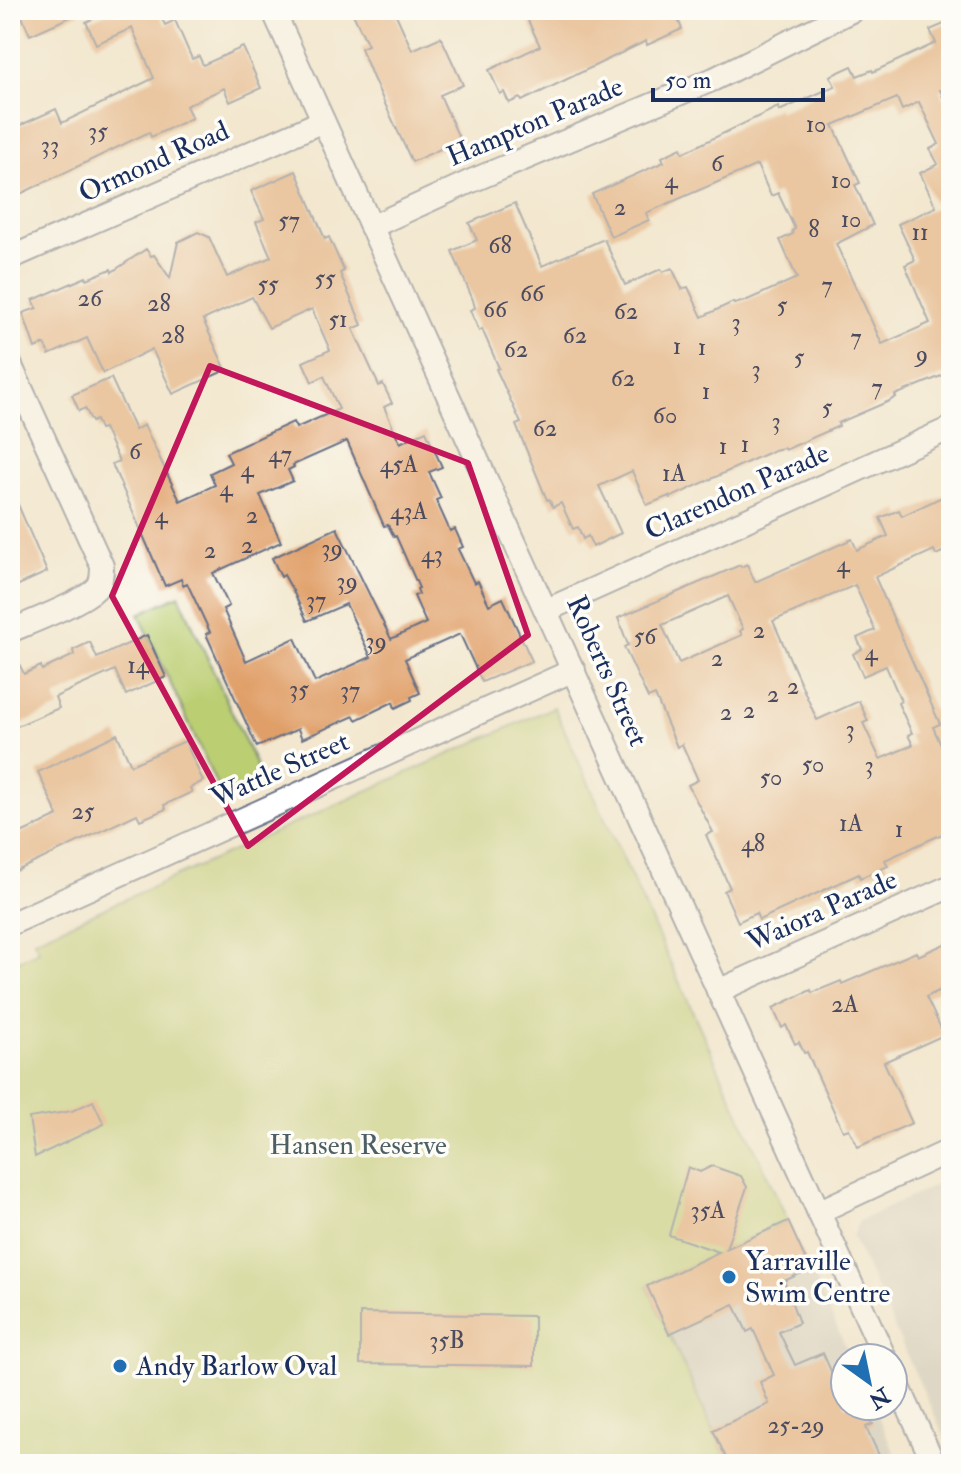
<svg xmlns="http://www.w3.org/2000/svg" width="961" height="1474" font-family="'IM FELL Double Pica',serif">
<style>
.industrial{fill:#c7c4b8}
.green{fill:#bbce72;stroke:#6b7e68;stroke-width:2}
.building{fill:#e09f67;fill-rule:evenodd}
.lines{fill:none;stroke-linecap:round;stroke-linejoin:round}
.minor-casing{stroke:#677086;stroke-width:26}
.minor{stroke:#fff;stroke-width:22}
.marked{fill:none;stroke:#c2185b;stroke-width:6;stroke-linejoin:round}
.poi-dot{fill:#1f6fb2;stroke:#fdfcf7;stroke-width:3}
.labels{text-anchor:middle;dominant-baseline:central;stroke-width:7;stroke-linejoin:round;paint-order:stroke}
.number-label{font-size:24px;fill:#4c4b60}
.street-label{font-size:28px;fill:#1b2f5e;stroke:#fdfcf7}
.park-label{font-size:28px;fill:#4b5f64;stroke:#fdfcf7}
.poi-label{font-size:28px;fill:#1b2f5e;stroke:#fdfcf7;text-anchor:start}
</style>
<rect width="100%" height="100%" fill="#fdfcf7"/>
<filter id="ink" filterUnits="userSpaceOnUse"><feTurbulence type="fractalNoise" baseFrequency=".0125" numOctaves="2"/><feDisplacementMap in="SourceGraphic" scale="16" xChannelSelector="R" yChannelSelector="G"/><feConvolveMatrix kernelMatrix="1 2 1 2 8 2 1 2 1" color-interpolation-filters="sRGB"/></filter>
<filter id="wash" filterUnits="userSpaceOnUse"><feTurbulence type="fractalNoise" baseFrequency=".006" numOctaves="4" result="noise"/><feDisplacementMap in="SourceGraphic" scale="32" xChannelSelector="R" yChannelSelector="G"/><feGaussianBlur stdDeviation="1.8" result="paint"/><feColorMatrix in="noise" values="0 0 0 0 0 0 0 0 0 0 0 0 0 0 0 0 0 1.4 0 .05"/><feComposite in="paint" operator="in"/></filter>
<g filter="url(#wash)">
<rect width="100%" height="100%" fill="#f3e8cf"/>
<g class="industrial">
<polygon points="951,1178 951,1451 852,1236 859,1221"/>
<polygon points="788,1221 851,1358 845,1358 845,1406 873,1406 900,1464 729,1464 647,1286"/>
</g>
<g class="green">
<polygon points="179,595 263,781 223,799 139,614"/>
<polygon points="554,707 788,1221 647,1286 729,1464 10,1464 10,964 39,951 34,940"/>
</g>
<g id="blocks">
<g class="building">
<polygon points="19,10 86,10 30,35"/>
<polygon points="112,10 172,10 160,15 165,25 175,20 192,59 199,56 203,65 243,47 261,88 230,102 224,88 186,106 192,118 151,137 149,132 10,199 10,130 56,109 62,123 154,78 132,28 96,44 86,22"/>
<polygon points="351,10 394,10 412,50 441,37 463,85 440,95 460,140 412,162 373,78 361,48 368,45"/>
<polygon points="523,10 615,10 620,22 648,10 674,10 682,29 647,45 646,41 522,101 520,98 509,103 504,92 500,94 489,70 540,46"/>
<path d="M951 21V85L940 90 951 115V372L895 395 896 397 887 402 838 423 839 426 785 450 784 448 774 450 670 498 669 496 647 505 632 471 599 486 621 533 593 547 588 536 583 539 578 527 573 529 561 503 553 507 549 499 547 500 516 425 521 423 496 369 499 368 482 329 479 331 470 310 475 308 473 300 452 251 477 240 469 223 515 203 542 266 604 239 625 285 661 269 663 272 672 268 682 289 688 287 702 317 733 302 734 304 745 301 797 278 780 240 793 234 792 231 795 229 778 193 771 196 757 165 646 213 649 220 611 237 592 194 664 162 662 157 681 148 683 153 778 107 779 111 835 86 830 76 852 66 857 76 872 70 873 72 936 43 930 30ZM897 98 902 110 919 102 939 144 930 149 938 164 920 173 936 207 898 224 915 260 905 265 930 323 882 344 836 244 873 225 855 185 860 183 833 125Z"/>
<path d="M296 171 325 239 329 237 344 271 340 273 362 325 353 329 379 386 383 384 392 403 384 407 400 443 426 431 442 467 429 472 441 498 436 500 450 531 455 529 463 547 458 549 474 583 478 581 489 605 503 598 532 661 482 682 460 634 405 659 420 693 411 697 412 700 395 708 393 702 356 720 354 716 302 739 298 729 257 747 206 634 210 632 187 583 183 585 181 579 165 586 112 464 119 461 104 428 100 429 96 420 92 422 85 408 79 411 72 395 111 378 135 430 144 425 180 501 215 485 210 473 231 463 226 453 293 422 296 428 339 409 324 376 312 382 303 362 330 350 312 309 269 328 252 297 203 320 226 370 173 394 152 349 103 373 87 338 49 355 45 344 35 348 23 313 37 308 33 300 86 277 87 279 111 269 112 272 146 249 151 256 154 255 170 278 178 242 198 232 209 237 227 277 271 257 256 222 264 219 251 191ZM347 441 384 526 388 525 394 537 396 536 419 588 417 589 419 594 414 596 426 623 391 639 337 528 272 558 281 577 284 575 293 591 307 621 346 604 371 657 315 682 295 638 246 661 223 609 229 606 213 573 281 542 260 495 293 481 288 470 294 467 293 465Z"/>
<polygon points="10,486 47,572 10,589"/>
<path d="M946 495 951 507V548L936 555 934 550 875 577 940 724 933 727 951 768V830L885 860 888 866 860 878 859 874 759 920 756 913 738 922 724 891 730 888 706 835 713 832 688 785 698 780 682 744 677 747 655 695 648 698 624 647 628 645 618 618 740 565 741 567 747 564 755 582 852 539 857 550 888 536 880 518 899 510 902 516ZM855 585 875 630 857 638 862 649 853 654 863 676 886 666 901 701 898 703 912 733 908 735 913 745 880 759 863 723 868 721 859 701 817 720 773 621ZM728 596 743 629 740 631 742 635 679 663 662 625Z"/>
<polygon points="147,635 166,677 126,695 115,670 55,697 59,708 15,727 10,716 10,645 24,674 41,666 42,670 74,655 73,650 90,642 97,658"/>
<polygon points="117,734 131,765 185,741 203,781 190,788 192,792 164,805 166,809 140,820 137,814 10,874 10,838 58,816 38,772"/>
<polygon points="951,941 951,985 926,997 944,1035 884,1062 912,1123 858,1147 849,1129 843,1131 807,1052 804,1053 799,1042 795,1044 786,1025 782,1028 773,1008 811,990 812,993 841,981 842,984 916,952 918,956"/>
<polygon points="93,1101 104,1124 35,1157 29,1118 72,1111"/>
<polygon points="712,1166 741,1176 747,1187 726,1249 788,1221 810,1269 784,1281 799,1323 779,1332 795,1365 823,1353 838,1387 845,1384 845,1406 865,1406 873,1424 866,1427 883,1464 729,1464 713,1430 769,1404 760,1382 774,1375 753,1329 747,1332 734,1304 669,1334 647,1286 719,1252 669,1235 688,1167 700,1172"/>
<polygon points="360,1313 534,1316 534,1366 360,1364"/>
</g>
</g>
</g>
<g filter="url(#ink)">
<use href="#blocks" fill-opacity="0" stroke="#677086" stroke-width="2"/>
<g class="lines">
<defs>
<g id="minor">
<polyline points="273,10 885,1358"/>
<polyline points="371,227 469,182 714,79 853,10"/>
<polyline points="10,258 323,121"/>
<path d="M10 364 102 566C102 573 102 579 99 585 90 600 28 623 10 631"/>
<polyline points="547,610 951,428"/>
<polyline points="10,924 574,670"/>
<polyline points="718,991 951,886"/>
<polyline points="818,1212 951,1150"/>
<polyline points="893,1374 934,1464"/>
</g>
</defs>
<use href="#minor" class="minor-casing"/>
<use href="#minor" class="minor"/>
</g>
</g>
<path d="M0 0H961V1474H0ZM210 366 468 463 528 635 248 846 112 596Z" fill="#f3e8cf" fill-opacity=".55" fill-rule="evenodd"/>
<path class="marked" d="M210 366 468 463 528 635 248 846 112 596Z"/>
<g class="poi-dot">
<circle cx="729" cy="1277" r="8"/>
<circle cx="120" cy="1366" r="8"/>
</g>
<g class="labels">
<g class="number-label">
<text x="816" y="124">10</text>
<text x="98" y="131">35</text>
<text x="50" y="145">33</text>
<text x="717" y="163">6</text>
<text x="671" y="180">4</text>
<text x="841" y="180">10</text>
<text x="620" y="207">2</text>
<text x="851" y="219">10</text>
<text x="289" y="220">57</text>
<text x="814" y="229">8</text>
<text x="920" y="232">11</text>
<text x="500" y="245">68</text>
<text x="325" y="278">55</text>
<text x="268" y="284">55</text>
<text x="827" y="285">7</text>
<text x="532" y="293">66</text>
<text x="90" y="298">26</text>
<text x="159" y="303">28</text>
<text x="782" y="305">5</text>
<text x="495" y="309">66</text>
<text x="626" y="311">62</text>
<text x="338" y="319">51</text>
<text x="736" y="322">3</text>
<text x="173" y="335">28</text>
<text x="575" y="335">62</text>
<text x="856" y="337">7</text>
<text x="677" y="346">1</text>
<text x="702" y="347">1</text>
<text x="516" y="349">62</text>
<text x="922" y="354">9</text>
<text x="799" y="357">5</text>
<text x="756" y="369">3</text>
<text x="623" y="378">62</text>
<text x="877" y="387">7</text>
<text x="706" y="391">1</text>
<text x="827" y="407">5</text>
<text x="665" y="415">60</text>
<text x="776" y="421">3</text>
<text x="545" y="428">62</text>
<text x="745" y="444">1</text>
<text x="723" y="446">1</text>
<text x="135" y="451">6</text>
<text x="280" y="454">47</text>
<text x="399" y="464">45A</text>
<text x="247" y="469">4</text>
<text x="674" y="473">1A</text>
<text x="226" y="488">4</text>
<text x="409" y="511">43A</text>
<text x="161" y="515">4</text>
<text x="252" y="515">2</text>
<text x="247" y="545">2</text>
<text x="332" y="548">39</text>
<text x="210" y="550">2</text>
<text x="432" y="554">43</text>
<text x="843" y="564">4</text>
<text x="347" y="581">39</text>
<text x="316" y="600">37</text>
<text x="759" y="630">2</text>
<text x="645" y="636">56</text>
<text x="376" y="641">39</text>
<text x="871" y="652">4</text>
<text x="717" y="658">2</text>
<text x="138" y="665">14</text>
<text x="793" y="686">2</text>
<text x="299" y="689">35</text>
<text x="350" y="690">37</text>
<text x="773" y="694">2</text>
<text x="749" y="710">2</text>
<text x="726" y="712">2</text>
<text x="850" y="729">3</text>
<text x="813" y="764">50</text>
<text x="869" y="765">3</text>
<text x="771" y="777">50</text>
<text x="83" y="811">25</text>
<text x="851" y="823">1A</text>
<text x="899" y="829">1</text>
<text x="753" y="843">48</text>
<text x="845" y="1004">2A</text>
<text x="708" y="1210">35A</text>
<text x="447" y="1340">35B</text>
<text x="796" y="1425">25-29</text>
</g>
<g class="street-label">
<text transform="translate(535 122) rotate(-23)">Hampton Parade</text>
<text transform="translate(154 162) rotate(-24)">Ormond Road</text>
<text transform="translate(737 492) rotate(-24)">Clarendon Parade</text>
<text transform="translate(607 671) rotate(66)">Roberts Street</text>
<text transform="translate(280 770) rotate(-24)">Wattle Street</text>
<text transform="translate(822 911) rotate(-24)">Waiora Parade</text>
</g>
<g class="park-label">
<text x="358" y="1145">Hansen Reserve</text>
</g>
<g class="poi-label">
<text x="745" y="1261">Yarraville<tspan x="745" dy="32">Swim Centre</tspan></text>
<text x="136" y="1366">Andy Barlow Oval</text>
</g>
</g>
<rect width="961" height="1474" fill="none" stroke="#fdfcf7" stroke-width="40"/>
<g transform="translate(869 1382) rotate(147)"><circle r="38" fill="#fdfcf7" stroke="#a3aaba" stroke-width="2"/>
<path d="M0-6L14 30L0 20L-14 30Z" fill="#1f6fb2"/>
<text y="-12" font-size="22" font-weight="bold" text-anchor="middle" fill="#1b2f5e">N</text>
</g>
<path d="M653 88v12h170v-12" fill="none" stroke="#1b2f5e" stroke-width="4"/>
<text x="665" y="88" font-size="24" fill="#1b2f5e" stroke="#fdfcf7" stroke-width="6" paint-order="stroke">50 m</text>
</svg>
